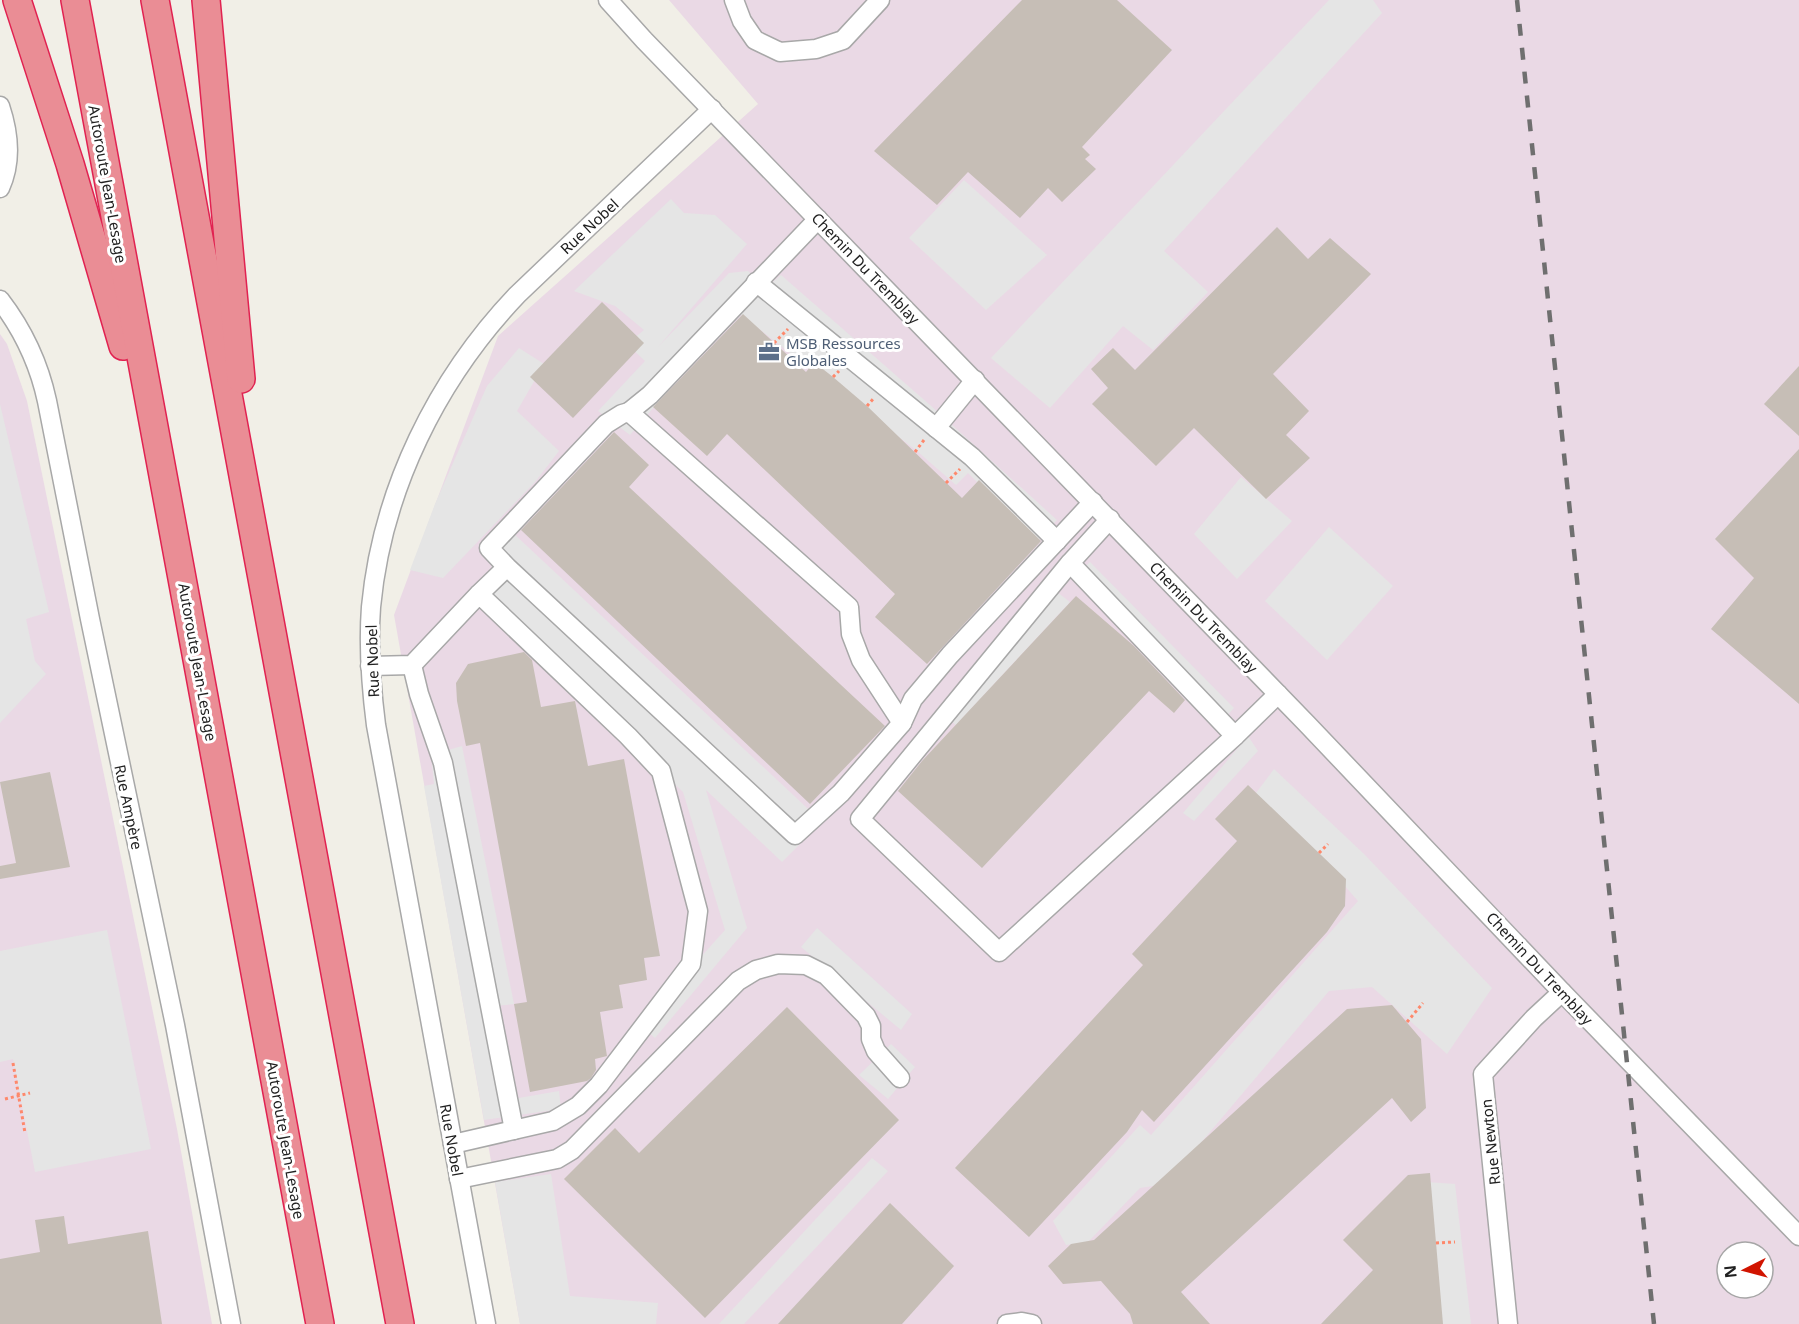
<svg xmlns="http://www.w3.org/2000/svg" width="1799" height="1324" font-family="'Noto Sans',sans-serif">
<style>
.industrial{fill:#ead9e5;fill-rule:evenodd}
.parking{fill:#e5e5e5}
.building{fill:#c6beb6}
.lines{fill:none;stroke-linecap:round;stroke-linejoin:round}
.minor-casing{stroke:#a8a8a8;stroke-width:21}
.highway-casing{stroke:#e12251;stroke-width:30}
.path{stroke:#fe886b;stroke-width:3;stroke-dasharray:3 3;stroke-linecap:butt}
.minor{stroke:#fff;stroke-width:18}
.highway{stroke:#ea8d95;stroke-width:27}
.rail{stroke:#6f6f6f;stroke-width:4.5;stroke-dasharray:12 12;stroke-linecap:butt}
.labels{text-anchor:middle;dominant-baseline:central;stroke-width:6;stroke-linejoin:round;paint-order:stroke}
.street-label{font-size:15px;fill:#212121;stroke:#fff}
.service-label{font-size:15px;fill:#4e5e75;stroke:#fff;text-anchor:start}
</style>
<rect width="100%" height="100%" fill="#f1efe7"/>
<g class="industrial">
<path d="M669 0H1799V1324H520L394 615 498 336 758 104ZM1727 1252H1763V1288H1727Z"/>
<polygon points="0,334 7,344 27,401 177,1129 212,1324 0,1324"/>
</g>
<g class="parking">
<polygon points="1329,0 1373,0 1382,13 1164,251 1208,292 1153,350 1123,326 1050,408 991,358"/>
<polygon points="964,180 1047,255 986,310 909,238"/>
<polygon points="671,199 684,213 715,215 747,244 658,347 729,273 748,271 761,283 630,435 598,411 645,361 627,344 644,330 615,306 574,291"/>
<polygon points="781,275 930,405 1057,520 1037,542 968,473 956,485 917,451 737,312"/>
<polygon points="519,348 544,364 517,411 559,451 535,482 443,578 410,570 435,504 487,386"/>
<polygon points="0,404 49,612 26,619 35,661 46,674 0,723"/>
<polygon points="1241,477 1292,521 1237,579 1194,534"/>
<polygon points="1329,527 1393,586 1327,660 1265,601"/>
<polygon points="512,532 822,822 782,862 706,790 747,928 655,1038 640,1025 725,930 683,792 483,600 494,587 490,554"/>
<polygon points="1090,562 1234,708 1225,718 1075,576"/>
<polygon points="1057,592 1070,602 956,725 945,716"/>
<polygon points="1248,736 1258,751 1194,821 1183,813"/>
<polygon points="462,746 514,1004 496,1006 513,1099 559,1091 561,1109 484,1120 424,786 434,784 431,755"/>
<polygon points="1274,769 1364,854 1492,988 1447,1054 1372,987 1329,991 1166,1184 1140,1188 1088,1242 1066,1245 1053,1221 1140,1125 1151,1135 1358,901 1315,852 1253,797"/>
<polygon points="817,928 912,1014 901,1030 801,947"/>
<polygon points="107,930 151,1149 35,1172 13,1059 0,1062 0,951"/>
<polygon points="891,1044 915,1067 888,1099 859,1075"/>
<polygon points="872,1158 888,1171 744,1324 719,1324"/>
<polygon points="551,1174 570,1296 658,1303 656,1324 520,1324 495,1182"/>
<polygon points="1427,1182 1455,1184 1471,1324 1439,1324"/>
</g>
<g class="building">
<polygon points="1022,0 1117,0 1172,50 1082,147 1090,155 1085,159 1096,169 1062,202 1048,188 1020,218 968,172 937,205 874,151"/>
<polygon points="1277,227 1308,259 1330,238 1371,274 1273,374 1309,411 1286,435 1310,458 1266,499 1194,428 1156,466 1092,404 1108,388 1091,369 1113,348 1135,370"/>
<polygon points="602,302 644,343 573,418 530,377"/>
<polygon points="743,314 806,372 814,362 833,377 867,406 962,498 979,480 1041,541 927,664 875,617 895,594 727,434 707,456 653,407"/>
<polygon points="1799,366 1799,436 1764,404"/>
<polygon points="614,432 649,465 629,487 885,726 810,804 521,530"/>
<polygon points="1799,449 1799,704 1711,629 1754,578 1715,539"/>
<polygon points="1076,596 1134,646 1185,700 1174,713 1149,691 982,868 898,791 922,761"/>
<polygon points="524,652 532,660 541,707 575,701 588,766 624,759 660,956 644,958 647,980 619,985 623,1008 600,1012 607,1056 595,1059 596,1070 591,1078 587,1081 530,1092 514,1004 527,1002 480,743 466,746 457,701 456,683 468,664"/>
<polygon points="50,772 70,867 0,879 0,866 16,863 0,782"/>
<polygon points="1248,785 1346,879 1345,906 1327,932 1154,1122 1142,1110 1127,1132 1029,1237 955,1168 1143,965 1132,954 1237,841 1215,819"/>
<polygon points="1392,1005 1421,1039 1426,1108 1411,1122 1392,1098 1181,1292 1210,1324 1133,1324 1130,1314 1101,1281 1063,1284 1048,1266 1071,1244 1094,1240 1347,1009"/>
<polygon points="787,1007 899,1120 705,1318 564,1179 615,1128 639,1153"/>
<polygon points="1430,1173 1443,1324 1321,1324 1373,1270 1343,1240 1408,1175"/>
<polygon points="890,1203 954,1266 902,1324 778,1324"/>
<polygon points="64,1216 68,1244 148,1231 162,1324 0,1324 0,1259 40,1252 35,1220"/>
</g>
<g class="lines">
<defs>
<g id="minor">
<polyline points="608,0 644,40 1307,724 1562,992 1799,1236"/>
<polyline points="734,0 742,21 755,40 780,52 816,49 843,40 880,0"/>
<path d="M0 106C9 133 12 162 0 188"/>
<polyline points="756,282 972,457 1057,541"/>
<path d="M0 300C23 330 39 364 47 401L90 619 175 1025 231 1324"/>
<polyline points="629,412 650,395 818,219"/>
<polyline points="936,428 975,380"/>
<polyline points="1110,519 1070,563 1235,736 1278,694"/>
<polyline points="1070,563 860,819 999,952 1235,736"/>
<polyline points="479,594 507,567 795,835 841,793 902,723 861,660 851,634 849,607 629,412 622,414 606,424 489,548 507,567"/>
<polyline points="412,665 419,694 443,763 514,1130"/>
<polyline points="370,666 412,665 479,594 628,736 661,771 698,911 691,964 599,1085 578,1106 553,1121 453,1144"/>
<polyline points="902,723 913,699 950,655 1093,502"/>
<polyline points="459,1179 557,1159 572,1150 738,981 756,970 778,964 806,965 826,975 866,1016 871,1026 871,1039 876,1051 900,1078"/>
<path d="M486 1324 376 725C371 686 368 647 371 607 382 490 437 379 517 295L712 109"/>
<polyline points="1007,1324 1022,1322 1032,1324"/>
<polyline points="1508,1324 1483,1074 1534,1018 1562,992"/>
</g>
<g id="highway">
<polyline points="17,0 70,164 123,346"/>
<polyline points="75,0 320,1324"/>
<polyline points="155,0 400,1324"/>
<polyline points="206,0 241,379"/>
</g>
</defs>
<use href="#minor" class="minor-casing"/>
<use href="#highway" class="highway-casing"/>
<g class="path">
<polyline points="774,343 788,329"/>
<polyline points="833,377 839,371"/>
<polyline points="867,406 873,399"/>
<polyline points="915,452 924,440"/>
<polyline points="946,483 960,469"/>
<polyline points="1319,853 1328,844"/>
<polyline points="1407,1022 1423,1003"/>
<polyline points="13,1063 25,1133"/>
<polyline points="5,1099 30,1093"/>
<polyline points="1436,1243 1455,1242"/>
</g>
<use href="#minor" class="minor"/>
<use href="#highway" class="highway"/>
<polyline class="rail" points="1517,0 1654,1324"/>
</g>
<defs>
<symbol id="office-bare" viewBox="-9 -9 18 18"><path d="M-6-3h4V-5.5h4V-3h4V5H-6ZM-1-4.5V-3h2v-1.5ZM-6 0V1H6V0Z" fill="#5c6f8a" stroke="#fff" stroke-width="2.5" paint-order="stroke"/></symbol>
</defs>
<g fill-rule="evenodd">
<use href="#office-bare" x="754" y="337" width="30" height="30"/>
</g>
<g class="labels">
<g class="street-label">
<text transform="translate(108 184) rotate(80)">Autoroute Jean-Lesage</text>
<text transform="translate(589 226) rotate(-43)">Rue Nobel</text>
<text transform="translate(866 268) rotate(46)">Chemin Du Tremblay</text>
<text transform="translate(1204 617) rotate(46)">Chemin Du Tremblay</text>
<text transform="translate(372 661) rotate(-92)">Rue Nobel</text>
<text transform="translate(198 662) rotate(80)">Autoroute Jean-Lesage</text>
<text transform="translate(129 807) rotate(78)">Rue Ampère</text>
<text transform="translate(1540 968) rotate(47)">Chemin Du Tremblay</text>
<text transform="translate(286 1140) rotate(80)">Autoroute Jean-Lesage</text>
<text transform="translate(452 1140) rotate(80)">Rue Nobel</text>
<text transform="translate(1490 1142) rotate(-96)">Rue Newton</text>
</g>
<g class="service-label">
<text x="786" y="343">MSB Ressources<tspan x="786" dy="17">Globales</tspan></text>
</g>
</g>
<g transform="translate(1745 1270) rotate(264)"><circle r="28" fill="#ffffff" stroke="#a6a6a6" stroke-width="1.5"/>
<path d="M0-4.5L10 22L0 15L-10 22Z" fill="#d11400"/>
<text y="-9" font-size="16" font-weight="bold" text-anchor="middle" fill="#212121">N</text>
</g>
</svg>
